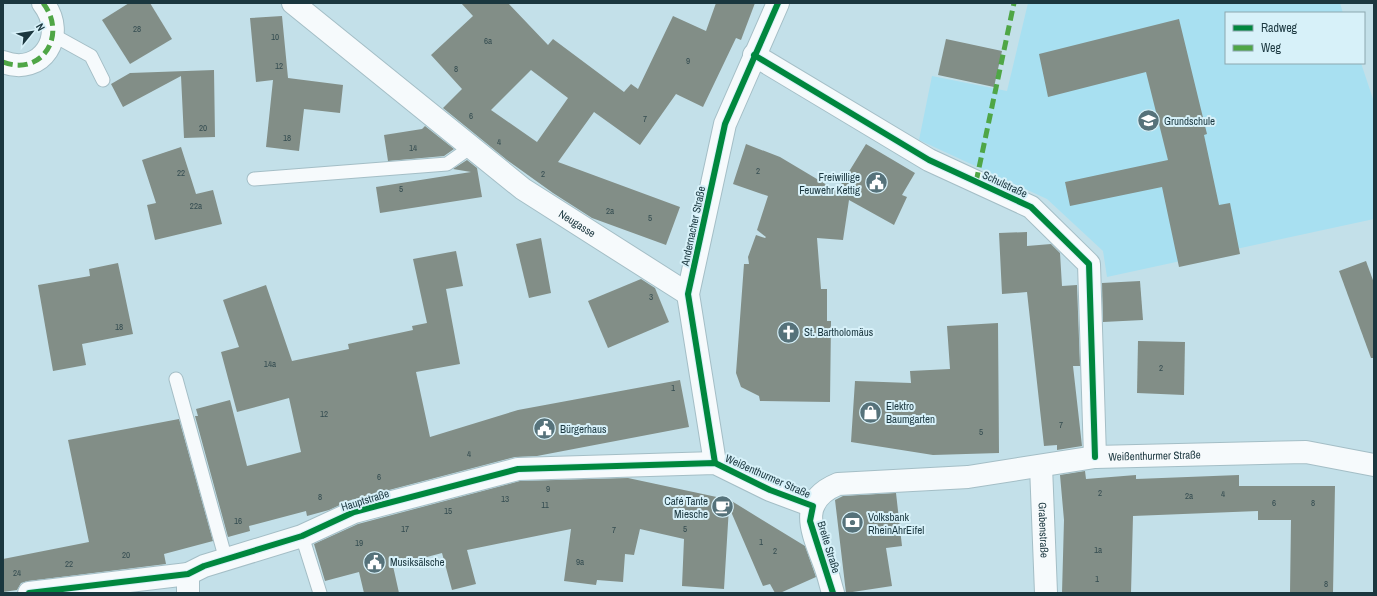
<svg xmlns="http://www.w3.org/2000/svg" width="1377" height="596" font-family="'Archivo Narrow',sans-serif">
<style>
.built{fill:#a8e0f1}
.building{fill:#828e87;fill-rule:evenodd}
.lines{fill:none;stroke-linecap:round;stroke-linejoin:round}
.service-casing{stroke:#a4bec6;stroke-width:15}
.minor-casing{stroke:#a4bec6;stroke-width:24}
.tertiary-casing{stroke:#a4bec6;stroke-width:24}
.service{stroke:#f6fafc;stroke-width:13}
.minor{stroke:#f6fafc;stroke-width:22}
.tertiary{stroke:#f6fafc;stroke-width:22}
.quiet{stroke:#4fa646;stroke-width:5;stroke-dasharray:10 5;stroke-linecap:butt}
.cycleway-casing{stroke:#d7f1f9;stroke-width:8}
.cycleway{stroke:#00873e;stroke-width:6}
.labels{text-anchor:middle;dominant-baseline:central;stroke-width:4;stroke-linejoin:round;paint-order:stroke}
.number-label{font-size:9px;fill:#354d51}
.poi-label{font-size:11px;fill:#1b373f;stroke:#d7f1f9;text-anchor:start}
.street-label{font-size:11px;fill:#1b373f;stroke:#d7f1f9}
</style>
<rect width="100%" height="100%" fill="#c3e0e9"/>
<polygon class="built" points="1028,3 1340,3 1343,13 1226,13 1226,63 1361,63 1374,102 1374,219 1107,277 1103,251 1047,199 919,140 932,76 1007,91"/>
<g class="building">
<polygon points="129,3 150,3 172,39 130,64 102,20"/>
<path d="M461 3H508L548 45 553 39 624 92 631 84 638 89 673 16 706 31 716 3H755L741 40 736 38 703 107 676 94 640 145 594 112 558 162 680 207 666 245 592 218 553 193 507 160 443 108 462 89 431 55 473 16ZM531 70 568 98 537 142 491 110Z"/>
<polygon points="282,16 288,78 343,85 340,113 304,109 299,151 266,147 273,80 256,82 250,18"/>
<polygon points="1179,19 1207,134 1204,135 1219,205 1230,203 1240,254 1179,267 1162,187 1070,206 1065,182 1168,160 1146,72 1048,97 1039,54"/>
<polygon points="946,39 1002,51 994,87 938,75"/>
<polygon points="214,70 215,137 184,138 181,76 123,107 111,84 130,73"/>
<polygon points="425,126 454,149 444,156 388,161 384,135 422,129"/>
<polygon points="746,144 780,157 837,191 866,144 915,173 902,195 907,197 894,225 849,200 843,240 817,238 821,289 827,289 827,321 831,321 830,402 760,401 759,396 741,387 736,373 744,264 749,264 748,257 756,235 765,238 766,237 757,230 768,196 733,184"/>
<polygon points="181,147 196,194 213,190 222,224 155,240 147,205 156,203 142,160"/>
<polygon points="467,160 477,168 482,197 380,213 376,187 471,172 453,169"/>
<polygon points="1027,232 1027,246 1051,244 1060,253 1062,286 1077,285 1080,366 1073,366 1082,446 1057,450 1057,445 1044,446 1027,292 1002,294 999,233"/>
<polygon points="541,238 551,293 529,298 516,244"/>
<polygon points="456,251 463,286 446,289 460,364 416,372 430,437 518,410 680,380 689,427 537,456 515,457 351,500 329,510 307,516 306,511 249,526 250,531 228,537 195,416 198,416 196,409 230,400 247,466 301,452 289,398 237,412 221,352 239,347 223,300 266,285 292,361 349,349 348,344 413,330 412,326 427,323 413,259"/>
<polygon points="1366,261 1374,283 1374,358 1371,358 1339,271"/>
<polygon points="118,263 133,334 82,344 86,365 53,371 38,285 90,276 89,269"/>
<polygon points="641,279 655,288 669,322 608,348 588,301"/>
<polygon points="1140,281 1143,320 1103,322 1102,283"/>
<polygon points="998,323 999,453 933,455 851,442 855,381 911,383 910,371 950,369 947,326"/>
<polygon points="1138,341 1185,342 1184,395 1137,393"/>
<polygon points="179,419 213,541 164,554 166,564 28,581 21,583 17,590 3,592 3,559 89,542 68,440"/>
<polygon points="1085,471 1086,479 1136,475 1136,479 1239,475 1239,486 1335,486 1333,593 1290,593 1291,520 1258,520 1258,511 1133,516 1131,593 1062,593 1064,520 1060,475"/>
<polygon points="628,478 726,499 725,497 805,546 816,577 780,593 775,593 770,584 763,586 729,507 724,589 682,586 684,539 640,529 634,555 625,554 623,582 597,580 596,585 564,581 571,529 467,550 476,584 452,590 442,553 393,566 399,593 364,593 359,572 325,581 314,544 358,524 520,481"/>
<polygon points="896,493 902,546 886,548 892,586 846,593 835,500 843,496"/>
</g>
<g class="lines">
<defs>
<g id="service">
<polyline points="53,35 91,56 103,80"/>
<polyline points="254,179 447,164 471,147"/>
<polyline points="176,379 226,560"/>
<polyline points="302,536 320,593"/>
</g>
<g id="minor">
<path id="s1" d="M293 3 523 189 688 294"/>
<polyline points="754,55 929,160 1031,207 1089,264 1095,457"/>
<path d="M3 62C42 77 68 35 43 3"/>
<polyline points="715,463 688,294 725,124 778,3"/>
<path id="s2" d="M1041 466 1046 593"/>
<polyline points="29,593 188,574 204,566 302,536 354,512 518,469 715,463 770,490 813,506"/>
<polyline points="188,593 188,574"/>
</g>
<g id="tertiary">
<path id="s3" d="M833 593C830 583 828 573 824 563 812 531 797 501 838 484L968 477 1095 457 1306 452 1374 465"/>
</g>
</defs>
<use href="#service" class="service-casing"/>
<use href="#minor" class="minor-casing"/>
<use href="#tertiary" class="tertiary-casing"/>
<use href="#service" class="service"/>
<use href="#minor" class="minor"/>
<use href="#tertiary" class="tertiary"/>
<g class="quiet">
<path d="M3 62C42 77 68 35 43 3"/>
<polyline points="976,182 1014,3"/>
</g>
<defs>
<g id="cycleway">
<polyline points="754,55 929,160 1031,207 1089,264 1095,457"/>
<polyline points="715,463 688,294 725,124 778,3"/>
<polyline points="29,593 188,574 204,566 302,536 354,512 518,469 715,463 770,490 813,506 810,521 833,593"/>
</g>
</defs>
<use href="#cycleway" class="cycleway-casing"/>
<use href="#cycleway" class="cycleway"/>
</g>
<defs>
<symbol id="school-disc" viewBox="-11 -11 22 22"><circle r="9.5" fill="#56727a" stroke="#d7f1f9"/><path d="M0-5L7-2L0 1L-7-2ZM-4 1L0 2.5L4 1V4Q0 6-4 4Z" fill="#fff"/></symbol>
<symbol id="civic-disc" viewBox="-11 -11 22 22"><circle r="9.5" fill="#56727a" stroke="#d7f1f9"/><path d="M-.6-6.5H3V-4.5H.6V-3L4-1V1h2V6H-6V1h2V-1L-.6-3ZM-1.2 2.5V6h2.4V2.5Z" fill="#fff"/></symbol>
<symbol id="church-disc" viewBox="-11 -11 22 22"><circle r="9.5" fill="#56727a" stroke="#d7f1f9"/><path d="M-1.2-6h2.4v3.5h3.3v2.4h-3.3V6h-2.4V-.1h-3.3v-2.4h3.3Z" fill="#fff"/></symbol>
<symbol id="shop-disc" viewBox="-11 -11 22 22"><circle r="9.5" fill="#56727a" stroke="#d7f1f9"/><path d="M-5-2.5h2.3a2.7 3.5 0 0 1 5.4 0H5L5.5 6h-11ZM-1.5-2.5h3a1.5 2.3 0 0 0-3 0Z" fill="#fff"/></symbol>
<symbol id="cafe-disc" viewBox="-11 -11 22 22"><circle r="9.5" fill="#56727a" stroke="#d7f1f9"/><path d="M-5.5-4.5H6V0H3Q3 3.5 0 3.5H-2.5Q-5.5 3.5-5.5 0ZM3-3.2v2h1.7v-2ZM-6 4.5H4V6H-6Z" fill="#fff"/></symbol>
<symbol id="bank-disc" viewBox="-11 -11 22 22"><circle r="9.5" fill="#56727a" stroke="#d7f1f9"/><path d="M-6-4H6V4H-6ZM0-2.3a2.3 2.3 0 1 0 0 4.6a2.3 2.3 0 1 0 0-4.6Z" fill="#fff"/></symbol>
</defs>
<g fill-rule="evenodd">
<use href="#school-disc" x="1136" y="108" width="25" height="25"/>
<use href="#civic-disc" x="864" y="170" width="25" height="25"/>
<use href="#church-disc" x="776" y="320" width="25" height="25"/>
<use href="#shop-disc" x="858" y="400" width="25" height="25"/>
<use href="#civic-disc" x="532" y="416" width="25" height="25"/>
<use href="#cafe-disc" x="710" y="494" width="25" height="25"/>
<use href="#bank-disc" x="840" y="510" width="25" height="25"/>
<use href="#civic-disc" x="362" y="550" width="25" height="25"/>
</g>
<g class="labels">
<g class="number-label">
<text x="137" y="29">28</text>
<text x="275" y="37">10</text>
<text x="488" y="41">6a</text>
<text x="688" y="61">9</text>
<text x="279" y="66">12</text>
<text x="456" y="69">8</text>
<text x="471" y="116">6</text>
<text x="645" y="119">7</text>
<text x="203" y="128">20</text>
<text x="287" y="138">18</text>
<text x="499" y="142">4</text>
<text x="413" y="148">14</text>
<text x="758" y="171">2</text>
<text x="181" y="173">22</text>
<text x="543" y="174">2</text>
<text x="401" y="189">5</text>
<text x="196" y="206">22a</text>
<text x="610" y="211">2a</text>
<text x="650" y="218">5</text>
<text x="651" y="297">3</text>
<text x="119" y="327">18</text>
<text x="270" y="364">14a</text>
<text x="1161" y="368">2</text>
<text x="673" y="388">1</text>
<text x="324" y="414">12</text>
<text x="1061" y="425">7</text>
<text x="981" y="432">5</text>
<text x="469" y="454">4</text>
<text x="379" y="477">6</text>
<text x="548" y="489">9</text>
<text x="1100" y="493">2</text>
<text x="1223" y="494">4</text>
<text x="1189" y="496">2a</text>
<text x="320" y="497">8</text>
<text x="505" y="499">13</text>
<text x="1274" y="503">6</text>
<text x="1313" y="503">8</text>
<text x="545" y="505">11</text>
<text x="448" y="511">15</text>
<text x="238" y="521">16</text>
<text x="405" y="529">17</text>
<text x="685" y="529">5</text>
<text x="614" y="530">7</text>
<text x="761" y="542">1</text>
<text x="359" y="543">19</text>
<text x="1098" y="550">1a</text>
<text x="775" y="551">2</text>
<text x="126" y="555">20</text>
<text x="580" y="562">9a</text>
<text x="69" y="564">22</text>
<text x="17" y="573">24</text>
<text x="1097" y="579">1</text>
<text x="1326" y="584">8</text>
</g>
<g class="poi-label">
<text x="1164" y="121">Grundschule</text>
<text x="860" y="177" text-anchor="end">Freiwillige<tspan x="860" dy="13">Feuwehr Kettig</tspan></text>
<text x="804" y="332">St. Bartholomäus</text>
<text x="886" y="406">Elektro<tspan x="886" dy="13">Baumgarten</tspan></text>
<text x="560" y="429">Bürgerhaus</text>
<text x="708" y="501" text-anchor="end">Café Tante<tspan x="708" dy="13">Miesche</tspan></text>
<text x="868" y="517">Volksbank<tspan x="868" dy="13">RheinAhrEifel</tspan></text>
<text x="390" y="562">Musiksälsche</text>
</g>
<g class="street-label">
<text transform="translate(1005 184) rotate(25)">Schulstraße</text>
<text stroke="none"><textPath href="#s1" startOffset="360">Neugasse</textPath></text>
<text transform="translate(693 226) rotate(-78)">Andernacher Straße</text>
<text stroke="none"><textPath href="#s3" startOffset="443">Weißenthurmer Straße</textPath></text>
<text transform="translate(768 476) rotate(24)">Weißenthurmer Straße</text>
<text transform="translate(365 500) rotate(-17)">Hauptstraße</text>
<text stroke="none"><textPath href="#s2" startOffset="64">Grabenstraße</textPath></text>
<text transform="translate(829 547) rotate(73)">Breite Straße</text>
</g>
</g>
<rect width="1377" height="596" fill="none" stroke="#1b373f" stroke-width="8"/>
<rect x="1225" y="12" width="140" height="52" fill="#d7f1f9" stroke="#8ca7af"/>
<rect x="1233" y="25" width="20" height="6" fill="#00873e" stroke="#8ca7af"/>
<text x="1261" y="32" font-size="12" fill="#1b373f">Radweg</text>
<rect x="1233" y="45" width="20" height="6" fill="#4fa646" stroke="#8ca7af"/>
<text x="1261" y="52" font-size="12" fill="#1b373f">Weg</text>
<g transform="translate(32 32) rotate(60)" stroke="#d7f1f9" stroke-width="3" paint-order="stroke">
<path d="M0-3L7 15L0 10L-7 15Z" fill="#1b373f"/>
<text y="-6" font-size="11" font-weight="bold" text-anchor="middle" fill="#1b373f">N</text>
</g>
</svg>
